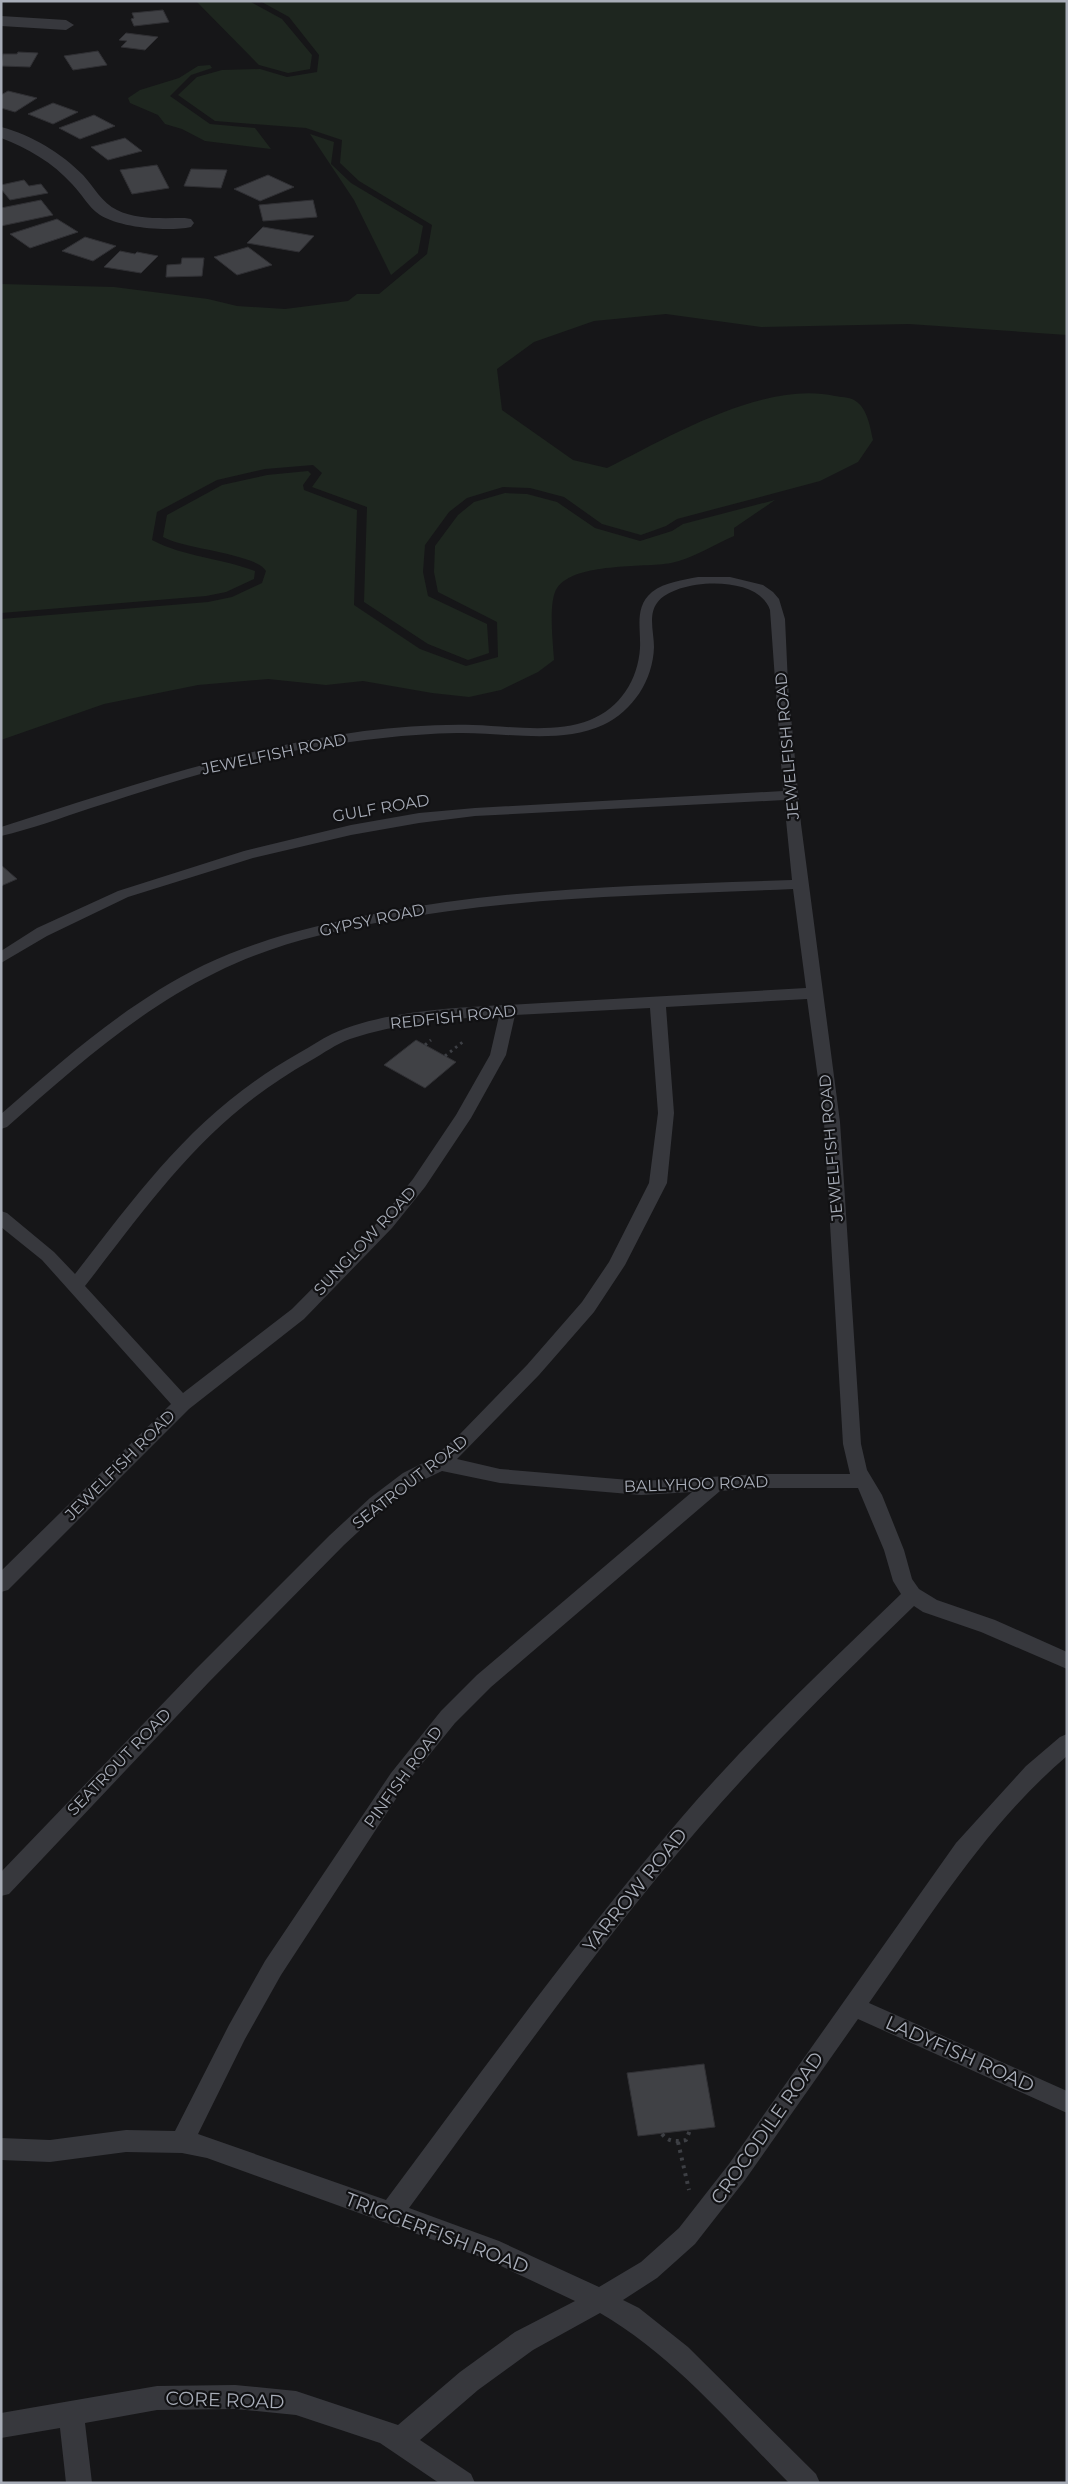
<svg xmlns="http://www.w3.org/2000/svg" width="1068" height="2484" font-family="Montserrat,sans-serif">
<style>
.green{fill:#1e261f}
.building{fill:#404145;stroke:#303034}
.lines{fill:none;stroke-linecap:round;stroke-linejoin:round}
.path-far1{stroke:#3d3f44;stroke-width:3;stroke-dasharray:2.5 4;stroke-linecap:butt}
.path{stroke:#3d3f44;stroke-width:4;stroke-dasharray:3 5;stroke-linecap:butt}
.lane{fill:#37383d;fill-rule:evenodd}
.street{fill:#37383d;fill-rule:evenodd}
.labels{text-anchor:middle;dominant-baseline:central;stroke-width:4.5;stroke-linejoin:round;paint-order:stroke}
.street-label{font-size:16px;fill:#a8adb8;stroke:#111113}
.near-street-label{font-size:19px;fill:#a8adb8;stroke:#111113}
</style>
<rect width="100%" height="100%" fill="#161618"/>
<g class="green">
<polygon points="196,1 249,1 282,19 312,55 310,69 288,73 259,65"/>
<path d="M260 1H1067V335L909 324 761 327 666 314 594 321 534 342 497 369 502 410 573 460 607 468C669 437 764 380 835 396 840 397 849 397 854 400 867 407 870 426 873 440L858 462 820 481 677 519 666 526 641 535 602 524 564 497 530 488 503 487 467 498 449 512 425 545 423 572 428 596 487 624 489 653 468 660 428 644 364 602 367 507 312 487 322 473 313 465 265 469 217 480 157 512 152 540C184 557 221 558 255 571L254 579 226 592 206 596 1 613V284L114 287 208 299 237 306 285 309 348 301 357 294H379L427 254 432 225 359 181 340 163 342 140 306 128 215 121 178 95 197 77 222 70 260 69 287 77 317 72 319 55 289 17Z"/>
<polygon points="210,65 212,68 191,75 170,96 210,124 255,128 271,149 205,141 182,129 165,124 158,115 130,103 128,98 140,90 179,78 198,66"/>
<polygon points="310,134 334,142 331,164 351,183 423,226 418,253 391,275 354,200"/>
<path d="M308 471 311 474 303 485 304 490 357 510 354 605 420 649 466 666 498 657 497 622 438 592 434 572 435 546 458 515 474 502 505 493 527 494 557 502 595 528 640 541 672 531 683 524 775 500 734 528V536C715 544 692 559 671 563 643 568 575 562 557 588 548 601 553 643 554 660L538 672 501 690 469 697 432 693 363 681 326 685 268 679 198 685 104 704 1 740V619L208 602 232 597 262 583 266 571C257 554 184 549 163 537L167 515 222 485 267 475Z"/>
</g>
<g class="building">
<polygon points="163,10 169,22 134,26 131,19 134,18 132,13"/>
<polygon points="126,33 158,37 145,50 121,47 127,41 119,40"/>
<polygon points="98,51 107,65 73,70 64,56"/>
<polygon points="18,52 38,53 30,67 1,66 3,54 17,54"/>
<polygon points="8,91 37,98 15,112 1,108 1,95"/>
<polygon points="53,103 78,112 53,124 28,114"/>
<polygon points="94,115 115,126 80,139 59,128"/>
<polygon points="125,138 142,151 108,160 91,147"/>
<polygon points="157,165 169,188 132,194 120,170"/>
<polygon points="191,169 227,170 221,188 184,186"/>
<polygon points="268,175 294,187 260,201 234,189"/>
<polygon points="24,180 29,186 41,184 48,193 10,200 1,189 1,185"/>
<polygon points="41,200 53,215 1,226 1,208"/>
<polygon points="313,200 317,217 263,221 259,205"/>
<polygon points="57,219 78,232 30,248 10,234"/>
<polygon points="263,227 314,236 299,252 247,243"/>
<polygon points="85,237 116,246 93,261 62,251"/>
<polygon points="248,247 272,265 237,275 214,257"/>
<polygon points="120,251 135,254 137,252 158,256 141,273 104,267"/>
<polygon points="182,258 204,258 202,276 166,277 167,265 181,264"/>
<polygon points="1,865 17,879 1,886"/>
<polygon points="416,1040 456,1062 425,1088 384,1065"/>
<polygon points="704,2064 715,2127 638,2136 627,2073"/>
</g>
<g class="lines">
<g class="path-far1">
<polyline points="425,1045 431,1040"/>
<polyline points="445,1056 464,1041"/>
</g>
<g class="path">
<path d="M662 2134C668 2142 677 2142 686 2140L690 2130"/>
<polyline points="678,2142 689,2190"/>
</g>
<path class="lane" d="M698 577H730L763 585 773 592 779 599 785 619 788 684 801 824 840 1122 861 1444 867 1470 882 1495 904 1550 912 1579 919 1589 937 1600 995 1620 1067 1652V1669L981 1632 923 1612 914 1606C840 1678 766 1750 699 1828 595 1948 503 2080 409 2208L499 2241 599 2287 641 2262 679 2228 729 2164 956 1843 1026 1766 1060 1737 1067 1734V1756C986 1825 930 1917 869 2003L1067 2091V2113L858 2019 745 2180 695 2244 657 2278 623 2300 639 2308 688 2347 816 2474 820 2483H789C730 2424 673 2355 600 2313L533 2350 478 2390 420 2440 471 2474 475 2483H439L380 2443 296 2415 235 2409 157 2410 85 2423 92 2483H66L60 2428 1 2438V2413L157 2386 235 2385 296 2391 398 2425 460 2372 515 2332 575 2301 486 2259 207 2158 182 2153 126 2152 50 2162 1 2160V2138L50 2140 126 2130 175 2131 229 2025 265 1961 391 1773 441 1711 477 1675 692 1492 641 1495 500 1483 442 1471 417 1483 384 1508 344 1545 209 1682 9 1894 1 1896V1872L195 1670 330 1535 370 1498 403 1473 433 1458 460 1434 527 1365 582 1302 609 1262 649 1183 658 1113 650 1008 515 1015 506 1055 471 1118 425 1187 392 1228 304 1319 189 1409 8 1590 1 1592V1571L171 1404 42 1260 1 1227V1211L7 1213 54 1252 75 1274C145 1184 197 1111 299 1053 310 1047 321 1039 332 1034 391 1007 478 1007 542 1003 630 998 718 993 806 988L793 889C657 895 520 896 386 921 327 932 268 946 215 973 137 1011 72 1070 7 1127L1 1129V1114C64 1059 128 1002 204 965 259 939 320 924 379 913 516 887 654 885 792 880L784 800 475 816 419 823 351 835 253 858 128 897 47 936 1 963V951L37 928 118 891 244 851 351 825 419 813 475 808 783 791 770 610C759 574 675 578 657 603 648 615 654 633 654 647 653 680 633 711 603 725 559 745 503 732 457 733 407 734 359 740 310 748 235 761 163 785 91 808 61 818 31 829 1 836V827C121 789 239 748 364 731 400 727 437 724 473 725 510 726 554 734 590 720 620 708 638 680 640 648 641 628 634 607 652 592 665 582 683 580 698 577ZM807 999 824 1122 843 1444 850 1474H761L641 1481 500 1469 457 1459 539 1375 594 1312 625 1265 667 1183 674 1113 666 1007ZM499 1016 490 1055 456 1115 413 1179 380 1220 292 1309 183 1393 85 1286C156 1195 207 1119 310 1061 324 1053 336 1044 350 1039 398 1023 449 1019 499 1016ZM761 1488H858L884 1550 893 1581 901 1594C826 1666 750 1738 682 1817 577 1939 483 2070 386 2200L198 2134 245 2039 281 1975 405 1785 455 1723 491 1687 720 1491Z"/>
<g class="street">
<polygon points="1,16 66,20 74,25 66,30 1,26"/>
<path d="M1 127C32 135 61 153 83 175 94 187 102 203 117 210 137 220 163 218 185 218L191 219 194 223 191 227C168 232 121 228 100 215 88 207 82 194 72 184 53 163 28 148 1 138Z"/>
</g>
</g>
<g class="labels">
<g class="street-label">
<text transform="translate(787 746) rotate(-95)">JEWELFISH ROAD</text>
<text transform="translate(274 754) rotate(-12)">JEWELFISH ROAD</text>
<text transform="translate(381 808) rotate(-10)">GULF ROAD</text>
<text transform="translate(372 920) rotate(-12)">GYPSY ROAD</text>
<text transform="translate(453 1017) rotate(-6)">REDFISH ROAD</text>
<text transform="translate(831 1148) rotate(-95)">JEWELFISH ROAD</text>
<text transform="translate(365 1241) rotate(-47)">SUNGLOW ROAD</text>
<text transform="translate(120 1465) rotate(-45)">JEWELFISH ROAD</text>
<text transform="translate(410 1482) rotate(-38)">SEATROUT ROAD</text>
<text transform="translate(696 1484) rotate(-2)">BALLYHOO ROAD</text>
<text transform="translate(119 1762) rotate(-46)">SEATROUT ROAD</text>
<text transform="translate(403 1777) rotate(-54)">PINFISH ROAD</text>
</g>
<g class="near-street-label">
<text transform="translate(635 1890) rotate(-51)">YARROW ROAD</text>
<text transform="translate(960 2054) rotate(24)">LADYFISH ROAD</text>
<text transform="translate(767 2128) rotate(-55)">CROCODILE ROAD</text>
<text transform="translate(437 2233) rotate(21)">TRIGGERFISH ROAD</text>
<text transform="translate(225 2400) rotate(2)">CORE ROAD</text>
</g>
</g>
<rect width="1068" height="2484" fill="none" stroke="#a8adb8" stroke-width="5"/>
</svg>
